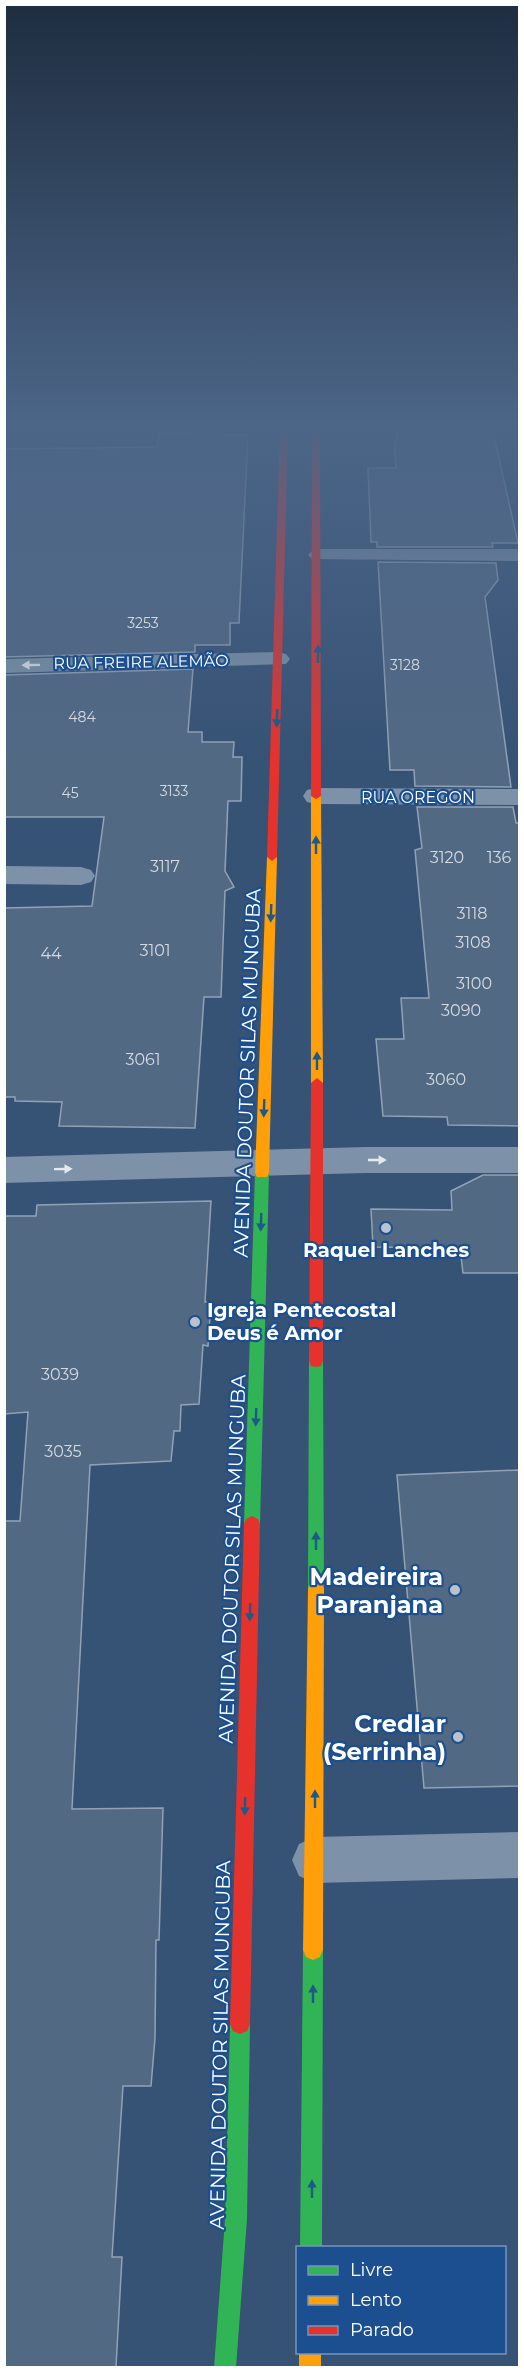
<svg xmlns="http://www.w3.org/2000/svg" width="524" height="2372" font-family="Montserrat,sans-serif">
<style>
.building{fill:#526984;stroke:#92a2b6;stroke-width:1.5}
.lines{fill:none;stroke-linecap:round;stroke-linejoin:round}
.street{fill:#7d92a8;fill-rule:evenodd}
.fast{fill:#30b455;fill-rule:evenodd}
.slow{fill:#ff9f0a;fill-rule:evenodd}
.jam{fill:#e5322d;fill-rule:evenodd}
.oneway{fill:#1d5989}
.oneway2{fill:#e5e9ee}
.poi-dot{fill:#b9c2ce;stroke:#1b4f8f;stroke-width:2}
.labels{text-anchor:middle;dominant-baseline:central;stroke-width:4.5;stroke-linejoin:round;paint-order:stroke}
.far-number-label{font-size:14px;fill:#d4dae0}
.far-street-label{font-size:16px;fill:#fff;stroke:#1b4f8f}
.number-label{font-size:16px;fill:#d4dae0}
.street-label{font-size:20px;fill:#fff;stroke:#1b4f8f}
.poi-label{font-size:20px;font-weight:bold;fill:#fff;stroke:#1b4f8f}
.near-poi-label{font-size:24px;font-weight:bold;fill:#fff;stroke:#1b4f8f;text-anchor:end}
</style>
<rect width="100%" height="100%" fill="#365274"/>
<g class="building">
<polygon points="396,427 492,427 518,543 492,543 493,547 377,547 377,542 371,542 368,468 396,468 394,442 397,442"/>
<polygon points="219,432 219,435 248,435 239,623 230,623 230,645 195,645 195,652 4,657 4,449 157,447 159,433"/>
<polygon points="378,562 496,563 498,580 485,597 511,787 415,786 414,770 390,770"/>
<polygon points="193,669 188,732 202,732 202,742 234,742 233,757 242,757 241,801 228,801 225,871 234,887 225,891 221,997 204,997 195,1128 59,1126 62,1102 15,1101 15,1097 4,1097 4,908 92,906 104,817 4,817 4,675"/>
<polygon points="417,807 513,807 516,823 519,823 519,1126 448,1125 447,1117 383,1116 376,1039 404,1039 401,998 429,998 415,850 422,848"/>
<polygon points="483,1175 519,1175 519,1273 463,1273 460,1248 373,1247 371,1209 452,1210 451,1191"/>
<polygon points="211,1201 205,1302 211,1302 208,1346 203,1345 199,1404 181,1405 180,1431 174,1431 171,1461 90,1465 72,1809 163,1808 159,1940 156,1940 155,2038 151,2086 123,2086 112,2257 122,2257 116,2367 4,2367 4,1521 20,1521 28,1412 4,1414 4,1216 36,1216 37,1205"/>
<polygon points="519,1470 519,1786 424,1788 397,1475"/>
</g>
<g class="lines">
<g class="street">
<polygon points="319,549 520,549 520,561 312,559 308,555 312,551"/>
<polygon points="278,652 286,654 290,659 286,664 4,673 4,659"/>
<polygon points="316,788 520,789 520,805 316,804 307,802 303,796 307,790"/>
<polygon points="4,866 81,867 91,870 95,876 91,882 81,885 4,884"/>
<polygon points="366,1147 520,1147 520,1173 366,1173 4,1183 4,1157"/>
<polygon points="520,1832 520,1878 315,1883 299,1876 292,1860 299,1844 315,1837"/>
</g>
<g class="fast">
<polygon points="262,1168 267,1169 269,1173 260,1524 258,1529 252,1532 246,1529 244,1524 255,1173 257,1169"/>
<polygon points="316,1355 321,1356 323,1361 324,1589 322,1595 316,1597 310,1595 308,1589 309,1361 311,1356"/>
<polygon points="313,1940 320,1943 323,1950 322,2248 300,2248 303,1950 306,1943"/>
<polygon points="240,2014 247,2017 250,2024 247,2219 236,2368 214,2368 225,2219 230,2024 233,2017"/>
</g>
<g class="slow">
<polygon points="316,793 321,796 323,1083 317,1088 311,1083 311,796"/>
<polygon points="272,853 277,857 269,1173 267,1177 257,1177 255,1173 267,857"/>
<polygon points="316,1581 322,1583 324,1589 323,1950 320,1957 313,1960 306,1957 303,1950 308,1589 310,1583"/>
<rect x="299" y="2352" width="22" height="16"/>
</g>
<g class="jam">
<polygon points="280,427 288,427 277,857 272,861 267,857"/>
<polygon points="312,427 320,427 321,796 316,799 311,796"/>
<polygon points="317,1078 323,1083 323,1361 321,1366 316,1367 311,1366 309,1361 311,1083"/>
<polygon points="252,1516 258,1519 260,1524 250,2024 247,2031 240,2034 233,2031 230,2024 244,1524 246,1519"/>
</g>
</g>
<defs><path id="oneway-solid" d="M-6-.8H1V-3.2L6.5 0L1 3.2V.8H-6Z" transform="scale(1.5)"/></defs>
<g class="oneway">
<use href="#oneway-solid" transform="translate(318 654) rotate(-89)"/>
<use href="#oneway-solid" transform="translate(277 718) rotate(92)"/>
<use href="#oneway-solid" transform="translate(316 845) rotate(-90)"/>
<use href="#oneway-solid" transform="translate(271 913) rotate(92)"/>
<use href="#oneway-solid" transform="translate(317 1061) rotate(-90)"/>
<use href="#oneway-solid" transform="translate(264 1108) rotate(92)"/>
<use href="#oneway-solid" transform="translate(261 1222) rotate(92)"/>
<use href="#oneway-solid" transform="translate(256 1417) rotate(92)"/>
<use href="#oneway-solid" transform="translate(316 1541) rotate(-90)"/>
<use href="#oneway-solid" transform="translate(250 1612) rotate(92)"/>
<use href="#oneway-solid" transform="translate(315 1799) rotate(-90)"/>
<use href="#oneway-solid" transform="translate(245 1806) rotate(91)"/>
<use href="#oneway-solid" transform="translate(313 1994) rotate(-90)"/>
<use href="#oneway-solid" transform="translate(312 2189) rotate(-90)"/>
</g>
<g class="oneway2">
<use href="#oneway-solid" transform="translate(31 665) rotate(179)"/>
<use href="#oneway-solid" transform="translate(377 1160)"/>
<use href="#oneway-solid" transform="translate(63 1169) rotate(-1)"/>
</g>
<linearGradient id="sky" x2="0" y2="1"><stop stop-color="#1e2d40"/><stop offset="0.56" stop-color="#4c6688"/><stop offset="1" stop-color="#4c6688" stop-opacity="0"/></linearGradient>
<rect width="524" height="759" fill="url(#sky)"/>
<g class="poi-dot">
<circle cx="386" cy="1228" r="6"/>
<circle cx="195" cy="1322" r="6"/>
<circle cx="455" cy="1590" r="6"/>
<circle cx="458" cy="1737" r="6"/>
</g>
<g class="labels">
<g class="far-number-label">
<text x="143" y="623">3253</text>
<text x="405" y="665">3128</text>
<text x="82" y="717">484</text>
<text x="174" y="791">3133</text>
<text x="70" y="793">45</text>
</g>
<g class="far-street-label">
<text transform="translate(141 662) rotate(-1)">RUA FREIRE ALEMÃO</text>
<text x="418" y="797">RUA OREGON</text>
</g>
<g class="number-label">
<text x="447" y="857">3120</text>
<text x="499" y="857">136</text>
<text x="165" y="866">3117</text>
<text x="472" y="913">3118</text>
<text x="473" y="942">3108</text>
<text x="155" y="950">3101</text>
<text x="51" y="953">44</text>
<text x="474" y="983">3100</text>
<text x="461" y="1010">3090</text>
<text x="143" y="1059">3061</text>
<text x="446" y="1079">3060</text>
<text x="60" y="1374">3039</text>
<text x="63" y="1451">3035</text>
</g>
<g class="street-label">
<text transform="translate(247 1073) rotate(-88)">AVENIDA DOUTOR SILAS MUNGUBA</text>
<text transform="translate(232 1559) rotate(-88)">AVENIDA DOUTOR SILAS MUNGUBA</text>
<text transform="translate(220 2045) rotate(-89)">AVENIDA DOUTOR SILAS MUNGUBA</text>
</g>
<g class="poi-label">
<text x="386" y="1250">Raquel Lanches</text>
<text x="207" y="1310" text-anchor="start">Igreja Pentecostal<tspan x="207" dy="23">Deus é Amor</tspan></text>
</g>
<g class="near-poi-label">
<text x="443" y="1576">Madeireira<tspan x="443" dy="28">Paranjana</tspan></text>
<text x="446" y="1723">Credlar<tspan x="446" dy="28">(Serrinha)</tspan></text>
</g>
</g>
<rect width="524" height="2372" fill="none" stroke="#ffffff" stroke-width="12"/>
<rect x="296" y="2246" width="210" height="108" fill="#1b4f8f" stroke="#7695bc" stroke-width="1.5"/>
<rect x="308" y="2266" width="30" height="9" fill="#30b455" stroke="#7695bc" stroke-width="1.5"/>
<text x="350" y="2276" font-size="18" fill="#ffffff">Livre</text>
<rect x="308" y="2296" width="30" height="9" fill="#ff9f0a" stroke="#7695bc" stroke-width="1.5"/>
<text x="350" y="2306" font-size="18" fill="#ffffff">Lento</text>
<rect x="308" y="2326" width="30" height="9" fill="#e5322d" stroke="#7695bc" stroke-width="1.5"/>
<text x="350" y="2336" font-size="18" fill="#ffffff">Parado</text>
</svg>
